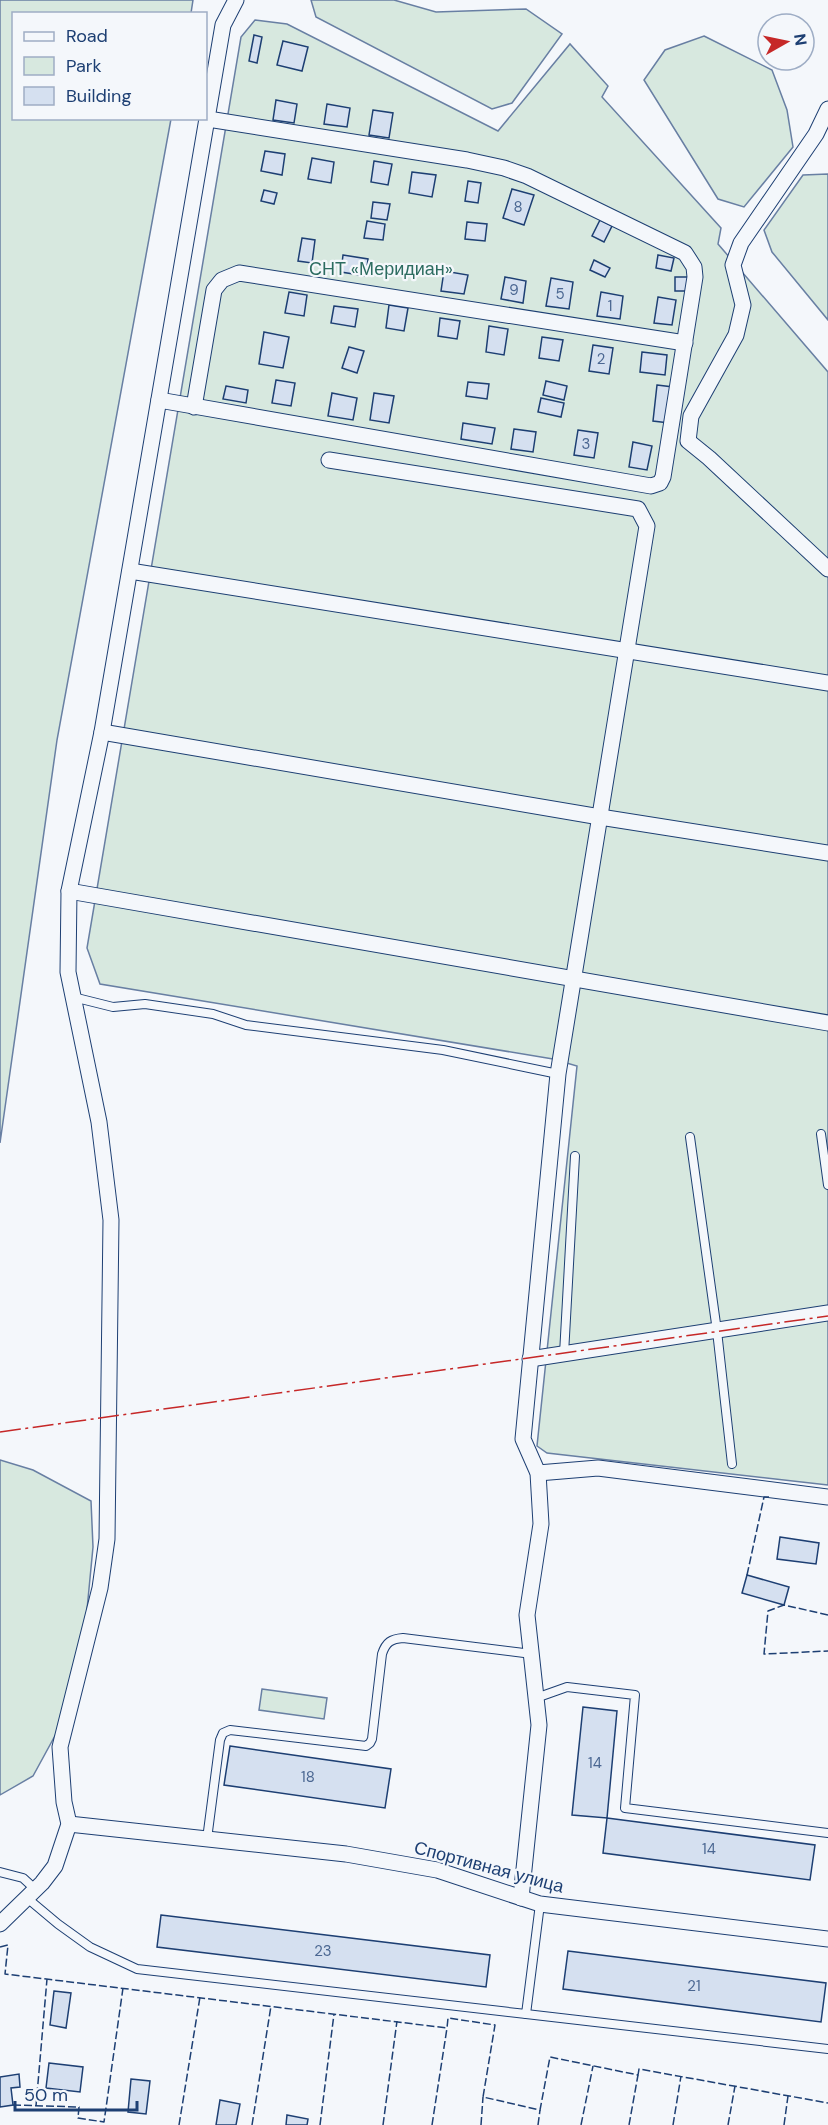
<svg xmlns="http://www.w3.org/2000/svg" width="828" height="2125" font-family="'DM Sans',sans-serif">
<style>
.green{fill:#d7e8df;stroke:#687fa3;stroke-width:1.5}
.building{fill:#d5e0f0;stroke:#1d3f73;stroke-width:1.5}
.lines{fill:none;stroke-linecap:round;stroke-linejoin:round}
.service-casing{stroke:#1d3f73;stroke-width:10}
.minor-casing{stroke:#1d3f73;stroke-width:17}
.service{stroke:#f4f7fb;stroke-width:8}
.minor{stroke:#f4f7fb;stroke-width:15}
.fence{stroke:#1d3f73;stroke-width:1.5;stroke-dasharray:8 3;stroke-linecap:butt}
.power{stroke:#c62828;stroke-width:1.5;stroke-dasharray:21 4.5 3 4.5;stroke-linecap:butt}
.labels{text-anchor:middle;dominant-baseline:central;stroke-width:4.5;stroke-linejoin:round;paint-order:stroke}
.number-label{font-size:15px;fill:#4b6792}
.park-label{font-size:18px;fill:#2c6c60;stroke:#f4f7fb}
.street-label{font-size:18px;fill:#1d3f73;stroke:#f4f7fb}
</style>
<rect width="100%" height="100%" fill="#f4f7fb"/>
<g class="green">
<polygon points="0,0 193,0 191,13 14,14 14,118 171,119 57,740 0,1143"/>
<polygon points="311,0 394,0 436,12 526,9 562,34 512,103 492,109 316,17"/>
<polygon points="255,20 287,24 498,131 570,44 608,86 602,97 721,228 718,244 828,372 828,1485 547,1453 537,1446 577,1066 553,1059 100,984 87,948 241,37"/>
<polygon points="704,36 772,70 787,110 793,147 744,207 718,199 644,80 665,50"/>
<polygon points="828,174 828,320 772,252 764,230 803,175"/>
<polygon points="0,1460 33,1470 91,1501 93,1547 86,1620 69,1710 33,1776 0,1795"/>
<polygon points="262,1689 327,1698 324,1719 259,1710"/>
</g>
<g class="building">
<polygon points="254,35 262,37 257,63 249,61"/>
<polygon points="283,41 308,47 302,71 277,65"/>
<polygon points="276,100 297,104 294,123 273,120"/>
<polygon points="327,104 350,108 347,127 324,124"/>
<polygon points="373,110 393,113 389,138 369,135"/>
<polygon points="265,151 285,154 282,175 261,171"/>
<polygon points="312,158 334,162 331,183 308,179"/>
<polygon points="374,161 392,164 388,185 371,182"/>
<polygon points="412,172 436,175 432,197 409,193"/>
<polygon points="468,181 481,183 478,203 465,201"/>
<polygon points="512,189 534,195 524,225 503,218"/>
<polygon points="264,190 277,193 274,204 261,201"/>
<polygon points="373,202 390,204 387,220 371,218"/>
<polygon points="600,220 612,226 604,242 592,236"/>
<polygon points="367,221 385,224 383,240 364,238"/>
<polygon points="467,222 487,224 485,241 465,239"/>
<polygon points="302,238 315,240 312,263 298,261"/>
<polygon points="343,255 368,259 366,276 341,272"/>
<polygon points="658,255 674,258 671,271 656,268"/>
<polygon points="594,260 610,268 605,277 590,270"/>
<polygon points="444,271 468,275 464,294 441,291"/>
<polygon points="505,277 526,281 523,303 501,299"/>
<rect x="675" y="277" width="16" height="14"/>
<polygon points="551,278 573,282 569,309 546,306"/>
<polygon points="289,292 307,295 304,316 285,313"/>
<polygon points="601,292 623,296 620,319 597,316"/>
<polygon points="658,297 676,300 672,325 654,323"/>
<polygon points="389,305 408,308 404,331 386,328"/>
<polygon points="334,306 358,309 355,327 331,323"/>
<polygon points="440,318 460,321 457,339 438,336"/>
<polygon points="489,326 508,329 504,355 486,352"/>
<polygon points="264,332 289,337 283,368 259,364"/>
<polygon points="542,337 563,340 559,361 539,358"/>
<polygon points="593,345 613,348 609,374 589,371"/>
<polygon points="349,347 364,351 357,373 342,368"/>
<polygon points="642,352 667,355 665,375 640,372"/>
<polygon points="276,380 295,383 291,406 272,403"/>
<polygon points="546,381 567,386 564,400 543,395"/>
<polygon points="468,382 489,384 487,399 466,396"/>
<polygon points="657,385 673,387 669,423 653,421"/>
<polygon points="226,386 248,390 246,403 223,399"/>
<polygon points="332,393 357,398 353,420 328,416"/>
<polygon points="374,393 394,396 389,423 370,420"/>
<polygon points="541,398 564,403 561,417 538,412"/>
<polygon points="463,423 495,428 492,444 461,439"/>
<polygon points="514,429 536,432 533,452 511,449"/>
<polygon points="578,430 598,433 594,458 574,455"/>
<polygon points="633,442 652,446 647,470 629,467"/>
<polygon points="780,1537 819,1543 816,1564 777,1559"/>
<polygon points="747,1575 789,1587 784,1605 742,1593"/>
<polygon points="583,1707 617,1711 607,1818 572,1815"/>
<polygon points="230,1746 391,1769 385,1808 224,1785"/>
<polygon points="607,1818 815,1845 810,1880 603,1853"/>
<polygon points="161,1915 490,1955 486,1987 157,1947"/>
<polygon points="568,1951 826,1983 821,2022 563,1989"/>
<polygon points="54,1991 71,1993 66,2028 50,2025"/>
<polygon points="49,2063 83,2067 80,2092 46,2088"/>
<polygon points="19,2074 20,2087 11,2088 13,2105 0,2107 0,2077"/>
<polygon points="131,2079 150,2081 146,2114 128,2112"/>
<polygon points="220,2100 240,2104 236,2125 216,2125"/>
<polygon points="287,2115 308,2119 307,2125 286,2125"/>
</g>
<g class="lines">
<defs>
<g id="service">
<polyline points="73,997 113,1007 145,1004 213,1014 246,1025 443,1050 558,1074"/>
<polyline points="821,1134 828,1185"/>
<polyline points="690,1137 717,1331 732,1464"/>
<polyline points="564,1354 575,1156"/>
<polyline points="536,1698 567,1687 635,1695 625,1808 828,1833"/>
<path d="M207 1839 220 1740 223 1733 230 1730 366 1746 370 1743 372 1739 382 1654C386 1642 391 1639 403 1638L532 1654"/>
<polyline points="0,1872 23,1878 36,1890"/>
<polyline points="27,1898 58,1924 90,1947 137,1969 526,2014 540,1904"/>
<polyline points="526,2014 828,2049"/>
</g>
<g id="minor">
<polyline points="828,109 816,134 741,243 733,265 743,305 736,335 691,416 688,441 709,458 828,569"/>
<polyline points="159,400 651,486 660,483 663,477 695,277 694,267 685,253 527,176 504,168 467,160 208,119"/>
<polyline points="194,407 214,290 222,280 239,273 685,343"/>
<polyline points="329,460 638,509 647,526 558,1074 523,1439 538,1473 541,1524 527,1615 539,1725 521,1898"/>
<polyline points="130,571 828,683"/>
<polyline points="102,732 600,817 828,853"/>
<polyline points="69,891 828,1023"/>
<polyline points="530,1359 828,1313"/>
<polyline points="538,1473 598,1468 828,1497"/>
<polyline points="69,1824 346,1854 437,1870 540,1904 828,1939"/>
<polyline points="0,1924 42,1883 55,1866 69,1824 64,1802 60,1747 100,1588 107,1539 111,1220 99,1122 68,972 69,891 102,732 223,25 236,0"/>
</g>
</defs>
<use href="#service" class="service-casing"/>
<use href="#minor" class="minor-casing"/>
<use href="#service" class="service"/>
<use href="#minor" class="minor"/>
<g class="fence">
<polyline points="747,1575 764,1497 769,1497"/>
<polyline points="828,1615 784,1605 768,1611 764,1654 828,1651"/>
<polyline points="0,1947 8,1945 5,1974 447,2028 448,2018 495,2025 483,2097 540,2110 550,2057 638,2075 639,2069 828,2103"/>
<polyline points="13,2105 79,2107 78,2118 104,2122 123,1988"/>
<polyline points="36,2106 47,1979"/>
<polyline points="179,2125 200,1997"/>
<polyline points="252,2125 271,2006"/>
<polyline points="320,2125 334,2014"/>
<polyline points="383,2125 397,2021"/>
<polyline points="432,2125 447,2028"/>
<polyline points="481,2125 483,2097"/>
<polyline points="538,2125 540,2110"/>
<polyline points="581,2125 593,2066"/>
<polyline points="629,2125 638,2075"/>
<polyline points="673,2125 681,2076"/>
<polyline points="728,2125 735,2086"/>
<polyline points="784,2125 788,2096"/>
</g>
<polyline class="power" points="0,1432 828,1316"/>
</g>
<g class="labels">
<g class="number-label">
<text x="518" y="207">8</text>
<text x="514" y="290">9</text>
<text x="560" y="294">5</text>
<text x="610" y="306">1</text>
<text x="601" y="359">2</text>
<text x="586" y="444">3</text>
<text x="595" y="1763">14</text>
<text x="308" y="1777">18</text>
<text x="709" y="1849">14</text>
<text x="323" y="1951">23</text>
<text x="694" y="1986">21</text>
</g>
<g class="park-label">
<text x="381" y="269">СНТ «Меридиан»</text>
</g>
<g class="street-label">
<text transform="translate(489 1867) rotate(15)">Спортивная улица</text>
</g>
</g>
<rect x="12" y="12" width="195" height="108" fill="#f4f7fb" stroke="#9eadc5" stroke-width="1.5"/>
<rect x="24" y="32" width="30" height="9" fill="#f4f7fb" stroke="#9eadc5" stroke-width="1.5"/>
<text x="66" y="42" font-size="18" fill="#1d3f73">Road</text>
<rect x="24" y="57" width="30" height="18" fill="#d7e8df" stroke="#9eadc5" stroke-width="1.5"/>
<text x="66" y="72" font-size="18" fill="#1d3f73">Park</text>
<rect x="24" y="87" width="30" height="18" fill="#d5e0f0" stroke="#9eadc5" stroke-width="1.5"/>
<text x="66" y="102" font-size="18" fill="#1d3f73">Building</text>
<g transform="translate(786 42) rotate(81)"><circle r="28" fill="#f4f7fb" stroke="#9eadc5" stroke-width="1.5"/>
<path d="M0-4.5L10 22L0 15L-10 22Z" fill="#c62828"/>
<text y="-9" font-size="16" font-weight="bold" text-anchor="middle" fill="#1d3f73">N</text>
</g>
<path d="M15 2101v9h122v-9" fill="none" stroke="#1d3f73" stroke-width="3"/>
<text x="24" y="2101" font-size="18" fill="#1d3f73" stroke="#f4f7fb" stroke-width="4.5" paint-order="stroke">50 m</text>
</svg>
